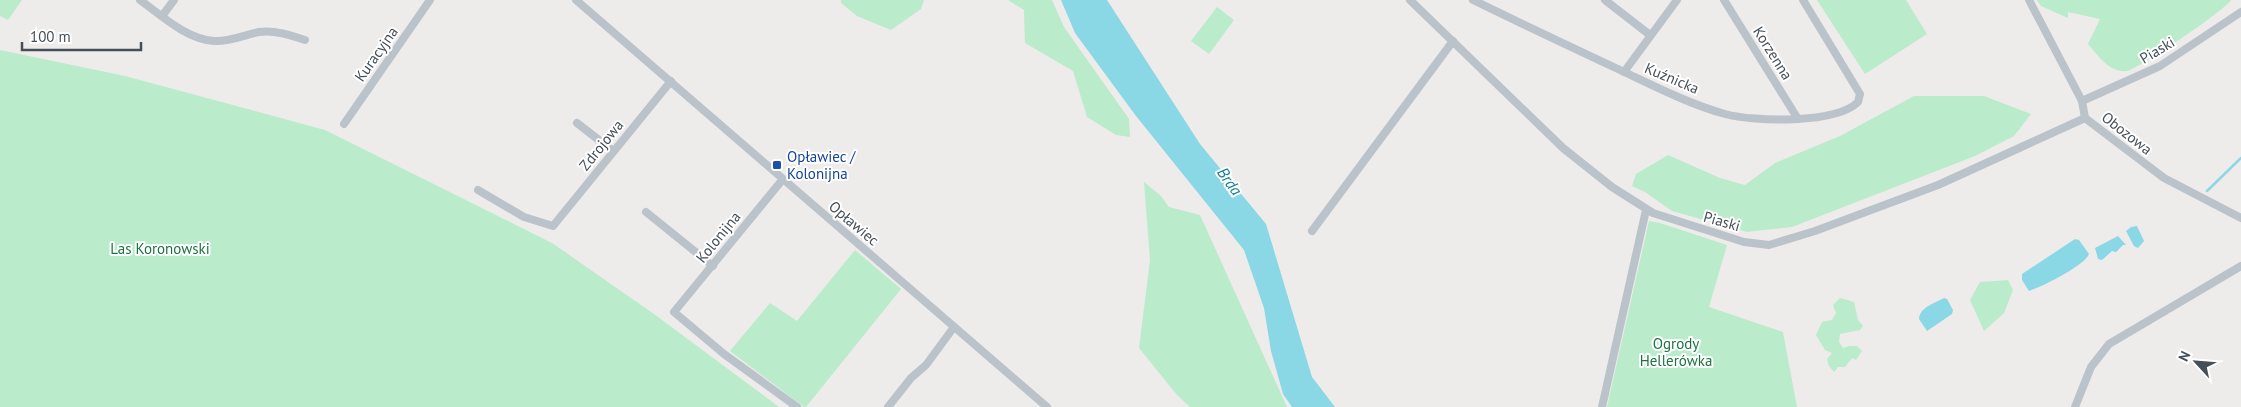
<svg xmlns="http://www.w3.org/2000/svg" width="2241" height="407" font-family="'PT Sans',sans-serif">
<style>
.green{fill:#baebcb}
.water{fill:#8ad7e5}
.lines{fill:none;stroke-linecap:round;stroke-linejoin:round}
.stream{stroke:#8ad7e5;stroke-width:2.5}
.minor{stroke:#bac3ca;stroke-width:8}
.transit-dot{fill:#1a4fb4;stroke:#fff;stroke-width:2}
.labels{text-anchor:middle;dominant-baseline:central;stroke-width:4;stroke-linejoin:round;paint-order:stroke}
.street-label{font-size:15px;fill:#454f57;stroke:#fff}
.transit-label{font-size:15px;fill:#164399;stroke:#fff;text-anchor:start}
.park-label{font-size:15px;fill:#1b7343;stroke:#fff}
.water-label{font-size:16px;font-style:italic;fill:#148094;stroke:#fff}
</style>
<rect width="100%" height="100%" fill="#eeebeb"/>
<g class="green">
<polygon points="0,0 22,0 8,20 0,16"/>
<polygon points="841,0 924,0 921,9 891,30 857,16 841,3"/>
<polygon points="1008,0 1052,0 1064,27 1129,119 1130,137 1116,135 1087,117 1073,71 1025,43 1024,10"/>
<polygon points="1817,0 1906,0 1927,34 1865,74"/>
<path d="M2037 0H2231C2227 9 2138 69 2127 71 2109 73 2098 55 2088 44L2100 19 2068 12V18L2041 6Z"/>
<polygon points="1217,7 1234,20 1209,54 1191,41"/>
<polygon points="0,50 125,76 325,130 552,243 654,314 779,407 0,407"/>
<polygon points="1914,96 1984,96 2031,114 2014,136 1975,156 1792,227 1747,232 1672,211 1645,192 1632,186 1636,174 1668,155 1720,178 1745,185 1775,163 1840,136"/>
<polygon points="1144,182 1161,196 1169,207 1200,215 1287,407 1190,407 1177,395 1139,348 1150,260"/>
<polygon points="1649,221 1660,223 1727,245 1709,307 1783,332 1797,407 1607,407"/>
<polygon points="855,250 901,289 806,407 804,407 730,351 770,303 797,321"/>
<polygon points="2008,280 2013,290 2004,313 1984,331 1970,300 1980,282"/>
<polygon points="1840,298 1854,302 1858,320 1863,326 1860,330 1840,334 1839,342 1843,348 1849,346 1857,346 1862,351 1856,360 1852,358 1845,367 1838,367 1834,372 1829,366 1827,359 1832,353 1825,350 1816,335 1822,322 1832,320 1836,313 1833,305"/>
</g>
<g class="water">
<polygon points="1061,0 1107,0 1200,144 1266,224 1312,377 1335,407 1292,407 1283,394 1271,351 1264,308 1244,250 1136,116 1075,33"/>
<polygon points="2137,226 2144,241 2138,248 2134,246 2126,231 2131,227"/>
<polygon points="2118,236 2126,245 2123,245 2116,252 2112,251 2102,260 2098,259 2095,248"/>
<path d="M2075 239 2079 240 2089 254C2084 266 2043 286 2029 291L2022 280V274Z"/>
<path d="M1944 298 1947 299 1953 310 1952 314 1927 331 1919 319C1920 307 1935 303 1944 298Z"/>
</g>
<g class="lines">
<polyline class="stream" points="2207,191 2241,158"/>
<g class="minor">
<path d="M140 0C161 15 186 39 214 41 230 42 244 35 259 32 275 30 290 35 305 40"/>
<polyline points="576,0 1047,407"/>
<polyline points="1410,0 1563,148 1612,187 1653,213 1744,242 1769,245 1815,231 1938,185 2085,118"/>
<path d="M1473 0C1522 24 1571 47 1620 70 1654 86 1689 104 1725 114 1754 122 1836 124 1858 102L1860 94 1803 0"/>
<polyline points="1605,0 1650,35"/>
<polyline points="1724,0 1798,119"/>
<polyline points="2029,0 2082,101 2085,118 2164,178 2241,218"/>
<polyline points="162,16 174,0"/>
<polyline points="1624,72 1677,0"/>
<polyline points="2082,101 2160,66 2241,12"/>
<polyline points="577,123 613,151"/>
<polyline points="344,124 430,0"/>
<polyline points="783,179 674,312 724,354 797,407"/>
<polyline points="478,190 524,217 553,226 671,81"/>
<polyline points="646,212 713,266"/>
<polyline points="1312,231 1453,41"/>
<polyline points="888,407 911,378 926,365 954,327"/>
<polyline points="1602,407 1646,210"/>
<polyline points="2075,407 2091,367 2109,344 2241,266"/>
</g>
</g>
<rect class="transit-dot" x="772" y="160" width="10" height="10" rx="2.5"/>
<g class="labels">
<g class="street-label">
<text transform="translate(2157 50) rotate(-31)">Piaski</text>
<text transform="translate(1773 53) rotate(58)">Korzenna</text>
<text transform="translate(376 54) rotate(-55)">Kuracyjna</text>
<text transform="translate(1672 78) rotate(23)">Kuźnicka</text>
<text transform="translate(2127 133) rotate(38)">Obozowa</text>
<text transform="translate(601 145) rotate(-51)">Zdrojowa</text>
<text transform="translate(1722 221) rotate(16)">Piaski</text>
<text transform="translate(854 223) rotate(40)">Opławiec</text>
<text transform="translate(718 237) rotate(-51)">Kolonijna</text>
</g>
<g class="transit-label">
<text x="787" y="156">Opławiec /<tspan x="787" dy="17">Kolonijna</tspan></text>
</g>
<g class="park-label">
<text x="160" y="248">Las Koronowski</text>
<text x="1676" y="343">Ogrody<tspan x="1676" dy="17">Hellerówka</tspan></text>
</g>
<g class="water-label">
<text transform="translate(1230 181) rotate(55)">Brda</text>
</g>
</g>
<g transform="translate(2196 362) rotate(296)" stroke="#ffffff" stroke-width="4" paint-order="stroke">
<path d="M0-4L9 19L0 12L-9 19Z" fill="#454f57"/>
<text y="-8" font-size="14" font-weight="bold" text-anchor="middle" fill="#454f57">N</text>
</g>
<path d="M22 42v8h119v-8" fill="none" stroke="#454f57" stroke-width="2.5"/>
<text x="30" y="42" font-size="15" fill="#454f57" stroke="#ffffff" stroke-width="4" paint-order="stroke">100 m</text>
</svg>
